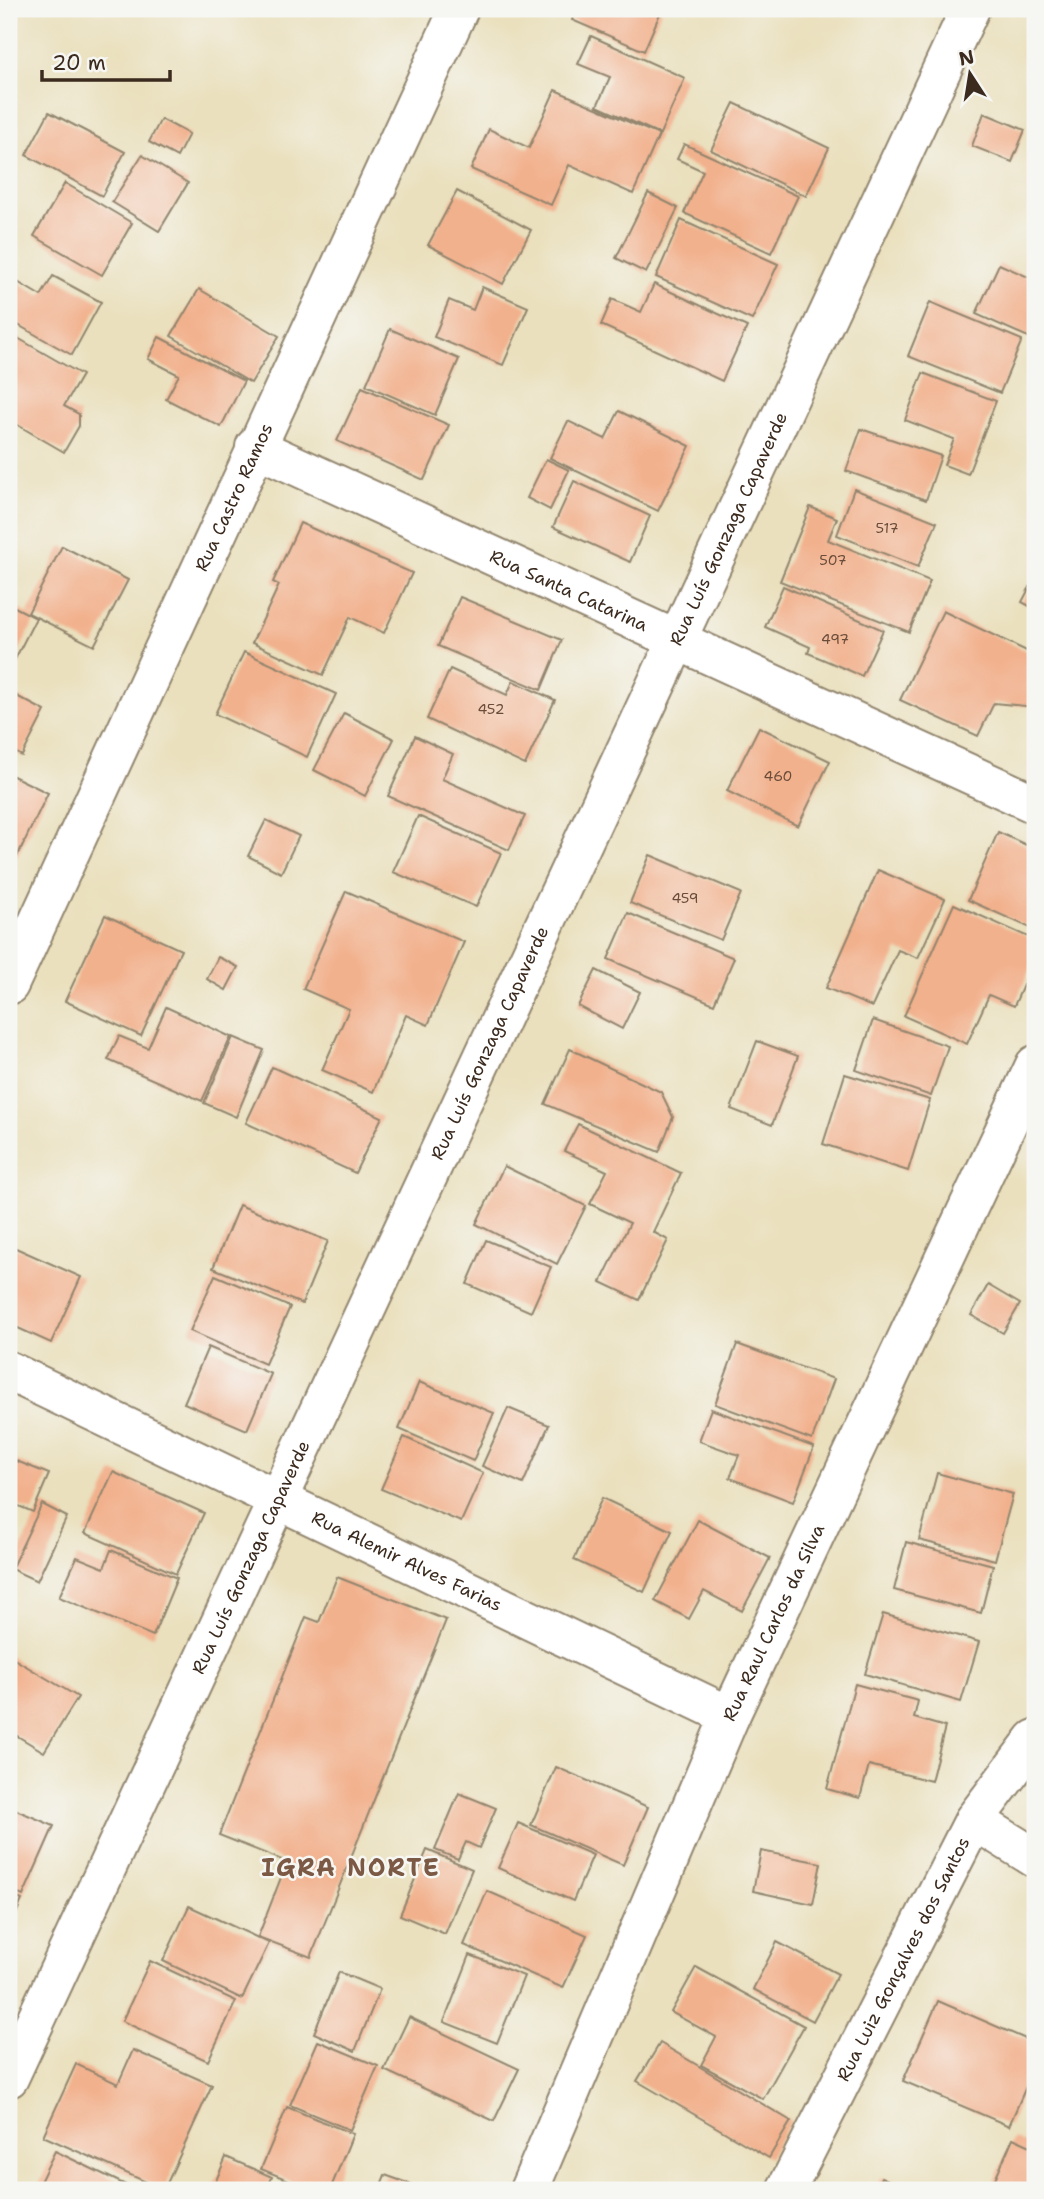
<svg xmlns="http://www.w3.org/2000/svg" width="1044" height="2199" font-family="'Shantell Sans',sans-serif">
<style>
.building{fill:#f2b18d}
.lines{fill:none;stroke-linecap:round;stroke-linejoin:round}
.minor-casing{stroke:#92856e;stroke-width:42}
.minor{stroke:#fff;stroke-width:38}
.labels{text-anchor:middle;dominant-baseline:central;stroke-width:5;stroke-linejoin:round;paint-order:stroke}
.number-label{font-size:14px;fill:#694c3a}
.street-label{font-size:18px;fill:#3b2a1e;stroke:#f6f6f2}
.district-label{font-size:24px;font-weight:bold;letter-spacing:2px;fill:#7b5945;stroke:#f6f6f2}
</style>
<rect width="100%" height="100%" fill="#f6f6f2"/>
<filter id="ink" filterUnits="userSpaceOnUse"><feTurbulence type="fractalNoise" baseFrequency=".0143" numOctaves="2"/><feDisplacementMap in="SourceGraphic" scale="14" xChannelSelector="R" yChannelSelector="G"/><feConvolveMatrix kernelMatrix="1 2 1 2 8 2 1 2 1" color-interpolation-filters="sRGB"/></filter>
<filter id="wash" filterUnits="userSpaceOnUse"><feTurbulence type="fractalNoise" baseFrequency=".00686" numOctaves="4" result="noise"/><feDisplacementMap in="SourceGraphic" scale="28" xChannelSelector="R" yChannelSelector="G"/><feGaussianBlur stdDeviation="1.57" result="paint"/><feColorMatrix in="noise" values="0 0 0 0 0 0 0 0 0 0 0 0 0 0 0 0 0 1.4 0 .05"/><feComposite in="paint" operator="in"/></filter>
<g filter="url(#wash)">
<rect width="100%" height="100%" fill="#eae0bd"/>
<g id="blocks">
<g class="building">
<polygon points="577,9 662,9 644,51 572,20"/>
<polygon points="591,36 685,78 660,134 597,106 610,77 578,64"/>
<polygon points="555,90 659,135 633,194 569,165 551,205 471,169 489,129 529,148"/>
<polygon points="734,103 829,148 806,196 711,150"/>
<polygon points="49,112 125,152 102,196 26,155"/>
<polygon points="984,113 1025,130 1012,162 972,146"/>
<polygon points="161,119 189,134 177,157 149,142"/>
<polygon points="684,144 798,196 771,253 684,213 703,171 677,159"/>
<polygon points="142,155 188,183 159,231 112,202"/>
<polygon points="65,183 132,223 102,275 34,236"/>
<polygon points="457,191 531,230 503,284 428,245"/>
<polygon points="648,193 678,208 646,273 616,258"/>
<polygon points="681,220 778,264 752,320 656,277"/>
<polygon points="999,264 1035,280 1035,340 976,314"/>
<polygon points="53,276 101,302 72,355 9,320 9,277 41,296"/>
<polygon points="654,284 747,327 722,381 601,325 612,299 641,312"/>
<polygon points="482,287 528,307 503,365 434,337 449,300 473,310"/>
<polygon points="199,289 279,336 251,383 171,336"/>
<polygon points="930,302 1022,340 1000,393 908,356"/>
<polygon points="390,329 459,359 435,415 366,385"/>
<polygon points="9,333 82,375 64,406 79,414 79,426 64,452 9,420"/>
<polygon points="159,337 244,381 221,427 166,399 179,375 148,359"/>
<polygon points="923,373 996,401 968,474 944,465 954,439 905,420"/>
<polygon points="362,387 449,425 424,480 337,441"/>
<polygon points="619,411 690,446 658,511 550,458 568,421 605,439"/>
<polygon points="861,429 941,456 926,500 846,471"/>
<polygon points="546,459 569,470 550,510 527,498"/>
<polygon points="574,481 650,516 630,562 553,527"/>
<polygon points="854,489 937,522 918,567 837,535"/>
<polygon points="810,507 837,518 828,540 930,581 909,632 780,581"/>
<polygon points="300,523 412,573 384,633 350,617 323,675 252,643 279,585 273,582"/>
<polygon points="62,546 128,580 94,646 28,613"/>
<polygon points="1035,577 1035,609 1022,602"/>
<polygon points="783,586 883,630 862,676 808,653 810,647 765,627"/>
<polygon points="460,597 562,640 541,690 438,646"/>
<polygon points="9,604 36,618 9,671"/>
<polygon points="943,611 1035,655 1035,707 994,703 978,736 900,700"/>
<polygon points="244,652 336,694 307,757 215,714"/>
<polygon points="450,669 507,695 513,681 555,700 525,765 427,719"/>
<polygon points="9,692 45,711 22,756 9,749"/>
<polygon points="344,713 394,739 365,796 314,770"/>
<polygon points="759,727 830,761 798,826 727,791"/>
<polygon points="415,736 453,754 442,779 525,816 509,850 388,796"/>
<polygon points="9,774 48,793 15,861 9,858"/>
<polygon points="418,816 501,853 476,907 393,872"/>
<polygon points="266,820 299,836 281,873 248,856"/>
<polygon points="998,832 1035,849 1035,930 968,900"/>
<polygon points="650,855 741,893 721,940 630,903"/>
<polygon points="878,870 945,899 918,958 898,950 872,1007 826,988"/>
<polygon points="346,891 464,942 428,1025 406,1015 373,1092 322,1070 349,1009 303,989"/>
<polygon points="954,904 1035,940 1035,958 1014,1006 989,995 967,1044 904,1016"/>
<polygon points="628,913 734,958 714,1004 608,959"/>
<polygon points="105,915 181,950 141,1036 65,1001"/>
<polygon points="218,957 238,967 226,990 207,979"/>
<polygon points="596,970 640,992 622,1029 578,1006"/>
<polygon points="166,1007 231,1037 202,1101 108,1060 119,1036 148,1048"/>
<polygon points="873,1020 948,1046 931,1096 856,1070"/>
<polygon points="233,1037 264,1050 236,1117 204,1103"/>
<polygon points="757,1041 798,1056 772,1125 731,1109"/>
<polygon points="570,1049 661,1092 673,1117 659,1152 545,1104"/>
<polygon points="272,1067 382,1117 355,1173 246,1123"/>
<polygon points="845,1074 930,1100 908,1171 823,1144"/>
<polygon points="578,1124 681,1173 653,1232 668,1240 639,1300 601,1282 630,1223 590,1204 607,1171 564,1151"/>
<polygon points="504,1166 586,1206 557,1264 476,1224"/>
<polygon points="239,1205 328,1241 302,1304 213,1268"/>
<polygon points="486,1240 551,1267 531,1312 467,1284"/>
<polygon points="9,1245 81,1277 51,1343 9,1324"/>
<polygon points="215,1275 290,1307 265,1364 190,1331"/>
<polygon points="988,1285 1020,1304 1003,1333 971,1315"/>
<polygon points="737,1344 834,1379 812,1440 715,1404"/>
<polygon points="208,1347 271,1374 247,1430 184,1403"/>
<polygon points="419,1382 494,1413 473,1461 399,1429"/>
<polygon points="508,1408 549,1425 523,1484 482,1466"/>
<polygon points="711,1409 814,1447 793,1502 730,1478 739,1455 699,1441"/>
<polygon points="404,1437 483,1473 461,1522 381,1489"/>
<polygon points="9,1458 49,1474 33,1512 9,1502"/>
<polygon points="113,1472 204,1513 176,1574 85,1533"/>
<polygon points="937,1473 1013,1494 995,1560 919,1540"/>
<polygon points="602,1498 672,1531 644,1592 574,1560"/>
<polygon points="42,1504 67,1517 37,1581 11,1569"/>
<polygon points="698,1520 770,1558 742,1611 704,1591 689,1619 655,1601"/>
<polygon points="906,1542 993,1565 981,1613 894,1590"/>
<polygon points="111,1550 177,1578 153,1636 59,1597 77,1557 104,1568"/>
<polygon points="337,1577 446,1620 311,1957 258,1937 287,1862 219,1835 306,1617 319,1622"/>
<polygon points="883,1614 979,1642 961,1702 865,1674"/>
<polygon points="9,1656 78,1697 44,1752 9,1731"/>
<polygon points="855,1684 918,1701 914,1718 945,1727 931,1781 869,1765 860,1798 827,1789"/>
<polygon points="556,1767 648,1807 623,1865 531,1825"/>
<polygon points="459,1793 496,1808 479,1848 466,1842 458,1859 435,1850"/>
<polygon points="9,1807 54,1826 23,1896 9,1890"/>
<polygon points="518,1823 593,1855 573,1901 498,1868"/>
<polygon points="427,1850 472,1869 445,1934 400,1915"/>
<polygon points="761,1851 821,1863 813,1904 753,1891"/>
<polygon points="487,1891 587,1935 563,1988 464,1945"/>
<polygon points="9,1894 22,1900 9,1930"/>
<polygon points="189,1906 269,1943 242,1999 163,1961"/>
<polygon points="777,1942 838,1974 813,2021 753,1989"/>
<polygon points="470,1955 524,1976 497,2043 444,2022"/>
<polygon points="150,1961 236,2001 208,2061 122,2021"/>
<polygon points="696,1967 804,2026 763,2099 701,2065 716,2037 671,2012"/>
<polygon points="339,1972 380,1989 355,2051 314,2033"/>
<polygon points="938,2001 1035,2043 1035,2066 1009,2126 903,2081"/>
<polygon points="409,2017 519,2069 494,2121 384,2070"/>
<polygon points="318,2041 378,2066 350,2130 290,2105"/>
<polygon points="660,2043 791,2121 769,2158 637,2081"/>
<polygon points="133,2050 212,2085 164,2190 43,2136 76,2064 118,2084"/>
<polygon points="287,2107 353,2134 330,2190 313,2190 261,2169"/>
<polygon points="1013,2138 1035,2148 1035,2190 990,2190"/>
<polygon points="55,2151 136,2190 36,2190"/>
<polygon points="226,2157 272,2177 267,2190 212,2190"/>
<polygon points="385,2175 427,2190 379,2190"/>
<polygon points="881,2177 910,2190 875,2190"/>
</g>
</g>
</g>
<g filter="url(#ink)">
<use href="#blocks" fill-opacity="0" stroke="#92856e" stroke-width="2"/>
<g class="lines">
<defs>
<g id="minor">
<path id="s1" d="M255 447 1035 804"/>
<path id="s2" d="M9 985 459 9"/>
<path id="s3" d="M9 1371 730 1716"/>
<polyline points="974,1820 1035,1858"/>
<path id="s4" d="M9 2078 970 9"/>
<path id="s5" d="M529 2190 730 1716 1035 1065"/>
<path id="s6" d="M786 2190 974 1820 1035 1739"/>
</g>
</defs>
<use href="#minor" class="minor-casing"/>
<use href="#minor" class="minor"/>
</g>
</g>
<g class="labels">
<g class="number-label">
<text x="887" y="528">517</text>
<text x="833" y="560">507</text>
<text x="835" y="639">497</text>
<text x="491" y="709">452</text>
<text x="778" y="776">460</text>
<text x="685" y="898">459</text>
</g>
<g class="street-label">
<text stroke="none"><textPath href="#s2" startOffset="537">Rua Castro Ramos</textPath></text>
<text stroke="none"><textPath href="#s4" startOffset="1708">Rua Luís Gonzaga Capaverde</textPath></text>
<text stroke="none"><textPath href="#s1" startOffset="345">Rua Santa Catarina</textPath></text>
<text stroke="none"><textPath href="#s4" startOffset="1141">Rua Luís Gonzaga Capaverde</textPath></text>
<text stroke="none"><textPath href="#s4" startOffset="574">Rua Luís Gonzaga Capaverde</textPath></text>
<text stroke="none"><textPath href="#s3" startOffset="441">Rua Alemir Alves Farias</textPath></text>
<text stroke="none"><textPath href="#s5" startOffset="618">Rua Raul Carlos da Silva</textPath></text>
<text stroke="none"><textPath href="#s6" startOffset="259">Rua Luiz Gonçalves dos Santos</textPath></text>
</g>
<g class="district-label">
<text x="351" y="1868">IGRA NORTE</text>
</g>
</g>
<rect width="1044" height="2199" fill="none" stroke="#f6f6f2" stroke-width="35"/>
<g transform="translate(970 74) rotate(348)" stroke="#f6f6f2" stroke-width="5" paint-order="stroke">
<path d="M0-5L12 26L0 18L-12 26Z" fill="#3b2a1e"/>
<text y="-10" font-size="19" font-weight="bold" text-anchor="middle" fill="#3b2a1e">N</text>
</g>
<path d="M42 70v10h128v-10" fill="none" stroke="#3b2a1e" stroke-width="3.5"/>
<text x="52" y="70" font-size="21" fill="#3b2a1e" stroke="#f6f6f2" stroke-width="5" paint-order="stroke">20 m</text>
</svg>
